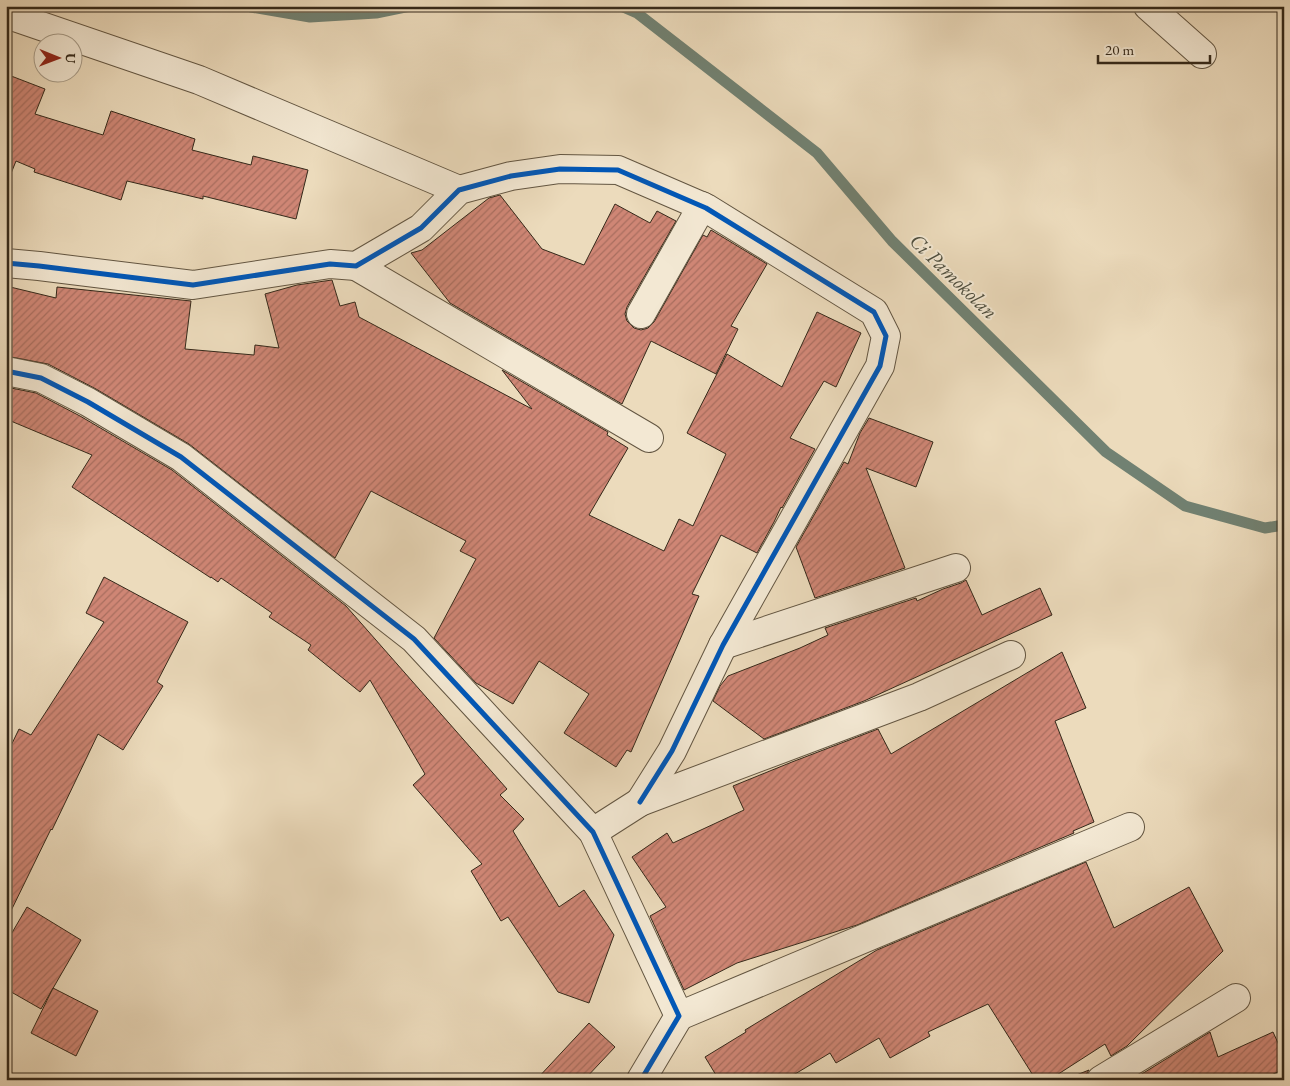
<svg xmlns="http://www.w3.org/2000/svg" width="1290" height="1086" font-family="'EB Garamond',serif">
<style>
.lines{fill:none;stroke-linecap:round;stroke-linejoin:round}
.stream{stroke:#718172;stroke-width:11}
.building{fill:url(#building-hatch);stroke:#35291a}
.minor-casing{stroke:#635642;stroke-width:30}
.minor{stroke:#f3e8d3;stroke-width:28}
.cycleway-casing{stroke:#f3e8d3;stroke-width:8}
.cycleway{stroke:#0057b8;stroke-width:5}
.labels{text-anchor:middle;dominant-baseline:central;stroke-width:4;stroke-linejoin:round;paint-order:stroke}
.water-label{font-size:21px;font-style:italic;fill:#4e4e3e;stroke:#f3e8d3}
</style>
<defs>
<pattern id="building-hatch" width="6" height="6" patternUnits="userSpaceOnUse" patternTransform="scale(1.25)"><rect width="6" height="6" fill="#cf8675"/><path d="M-1 1l2-2M0 6l6-6M5 7l2-2" fill="none" stroke="#a96e5f"/></pattern>
</defs>
<rect width="100%" height="100%" fill="#ecdbbc"/>
<filter id="stains"><feTurbulence type="fractalNoise" baseFrequency=".004" numOctaves="4"/><feColorMatrix values="0 0 0 0 .2 0 0 0 0 .09 0 0 0 0 .02 0 0 0 .5 -.17"/></filter>
<radialGradient id="worn" r=".72"><stop offset=".6" stop-color="#630" stop-opacity="0"/><stop offset="1" stop-color="#630" stop-opacity=".3"/></radialGradient>
<g class="lines">
<g class="stream">
<polyline points="249,6 251,7 310,17 376,13 410,6"/>
<polyline points="621,6 637,13 817,153 892,241 1106,452 1185,506 1265,528 1284,525"/>
</g>
</g>
<g class="building">
<polygon points="6,74 45,89 35,114 103,135 111,111 195,139 192,150 251,165 253,156 308,170 296,219 203,196 203,199 127,181 121,200 34,172 35,169 16,161 8,181 6,181"/>
<polygon points="500,195 542,249 584,265 615,204 650,223 657,211 676,221 627,307 625,314 627,321 634,328 641,330 648,328 654,322 703,235 707,237 711,230 767,264 731,326 738,329 716,374 651,341 622,404 450,303 411,253 422,250 489,198"/>
<polygon points="332,280 340,306 355,302 359,317 532,409 502,370 608,432 607,435 628,448 589,515 664,551 679,519 693,526 726,454 687,433 727,354 782,387 817,312 861,333 836,387 824,381 790,438 815,449 782,508 781,507 774,522 757,553 721,535 692,594 699,596 631,752 627,750 616,767 564,733 589,694 539,661 513,704 476,683 434,638 476,559 460,551 466,541 371,491 335,558 189,444 96,389 48,364 6,356 6,286 56,298 57,287 191,301 185,349 254,355 255,345 279,348 265,294 297,285"/>
<polygon points="6,387 36,393 80,416 172,470 346,606 507,789 500,795 524,819 513,831 559,907 584,890 614,935 589,1003 558,992 508,917 501,921 471,871 482,864 413,785 425,774 370,680 360,692 308,650 311,645 269,617 272,613 221,578 218,582 211,577 211,578 72,487 92,455 6,419"/>
<polygon points="869,418 933,442 916,487 866,468 905,568 815,598 796,547 844,462 848,464 860,433"/>
<polygon points="104,577 188,622 157,682 163,686 123,750 98,734 52,830 51,829 6,921 6,756 19,729 31,735 104,622 86,613"/>
<polygon points="966,580 982,615 1040,588 1052,615 864,701 764,739 713,701 720,686 728,676 800,648 828,635 825,628 916,598 917,601 943,589 961,583"/>
<polygon points="1062,652 1086,708 1055,721 1094,822 1073,831 1074,833 857,925 737,963 684,990 650,916 666,907 632,857 667,833 673,843 744,810 733,786 792,762 878,729 891,754"/>
<polygon points="1086,862 1114,928 1189,887 1223,951 1127,1046 1111,1056 1105,1044 1049,1080 1036,1080 988,1004 928,1032 930,1036 890,1058 879,1038 836,1063 830,1053 785,1080 719,1080 705,1057 746,1032 745,1030 877,950"/>
<polygon points="27,907 81,940 41,1009 6,989 6,943"/>
<polygon points="53,988 98,1011 76,1056 31,1033"/>
<polygon points="589,1023 615,1047 584,1080 536,1080"/>
<polygon points="1210,1032 1218,1057 1273,1032 1284,1056 1284,1069 1261,1080 1132,1080"/>
<polygon points="1089,1070 1087,1073 1085,1080 1075,1080 1074,1076"/>
</g>
<g class="lines">
<defs>
<g id="minor">
<polyline points="1148,6 1202,54"/>
<polyline points="6,14 199,80 459,190"/>
<polyline points="6,263 39,266 193,285 330,264 356,266 421,228 459,190 511,176 560,169 618,170 706,208 874,312 886,336 880,366 723,645 672,751 640,802"/>
<polyline points="356,266 649,438"/>
<polyline points="641,314 702,206"/>
<polyline points="6,371 41,378 88,402 181,457 414,639 593,832 679,1016 641,1080"/>
<polyline points="723,645 956,568"/>
<polyline points="593,832 640,802 919,697 1011,655"/>
<polyline points="679,1016 1130,827"/>
<polyline points="1101,1080 1236,998"/>
</g>
</defs>
<use href="#minor" class="minor-casing"/>
<use href="#minor" class="minor"/>
<defs>
<g id="cycleway">
<polyline points="6,263 39,266 193,285 330,264 356,266 421,228 459,190 511,176 560,169 618,170 706,208 874,312 886,336 880,366 723,645 672,751 640,802"/>
<polyline points="6,371 41,378 88,402 181,457 414,639 593,832 679,1016 641,1080"/>
</g>
</defs>
<use href="#cycleway" class="cycleway-casing"/>
<use href="#cycleway" class="cycleway"/>
</g>
<g class="labels">
<g class="water-label">
<text transform="translate(954 276) rotate(44)">Ci Pamokolan</text>
</g>
</g>
<rect width="1290" height="1086" fill="none" stroke="#ecdbbc" stroke-width="25"/>
<rect x="8" y="8" width="1275" height="1071" fill="none" stroke="#35291a" stroke-width="2.5"/>
<rect x="12" y="12" width="1265" height="1061" fill="none" stroke="#35291a"/>
<g transform="translate(58 58) rotate(91)"><circle r="24" fill="#f3e8d3" stroke="#a79c89"/>
<path d="M0-4L9 19L0 12L-9 19Z" fill="#8f2418"/>
<text y="-8" font-size="14" font-weight="bold" text-anchor="middle" fill="#35291a">U</text>
</g>
<path d="M1098 55v8h112v-8" fill="none" stroke="#35291a" stroke-width="2.5"/>
<text x="1105" y="55" font-size="15" fill="#35291a" stroke="#f3e8d3" stroke-width="4" paint-order="stroke">20 m</text>
<rect width="100%" height="100%" filter="url(#stains)"/>
<rect width="100%" height="100%" fill="url(#worn)"/>
</svg>
